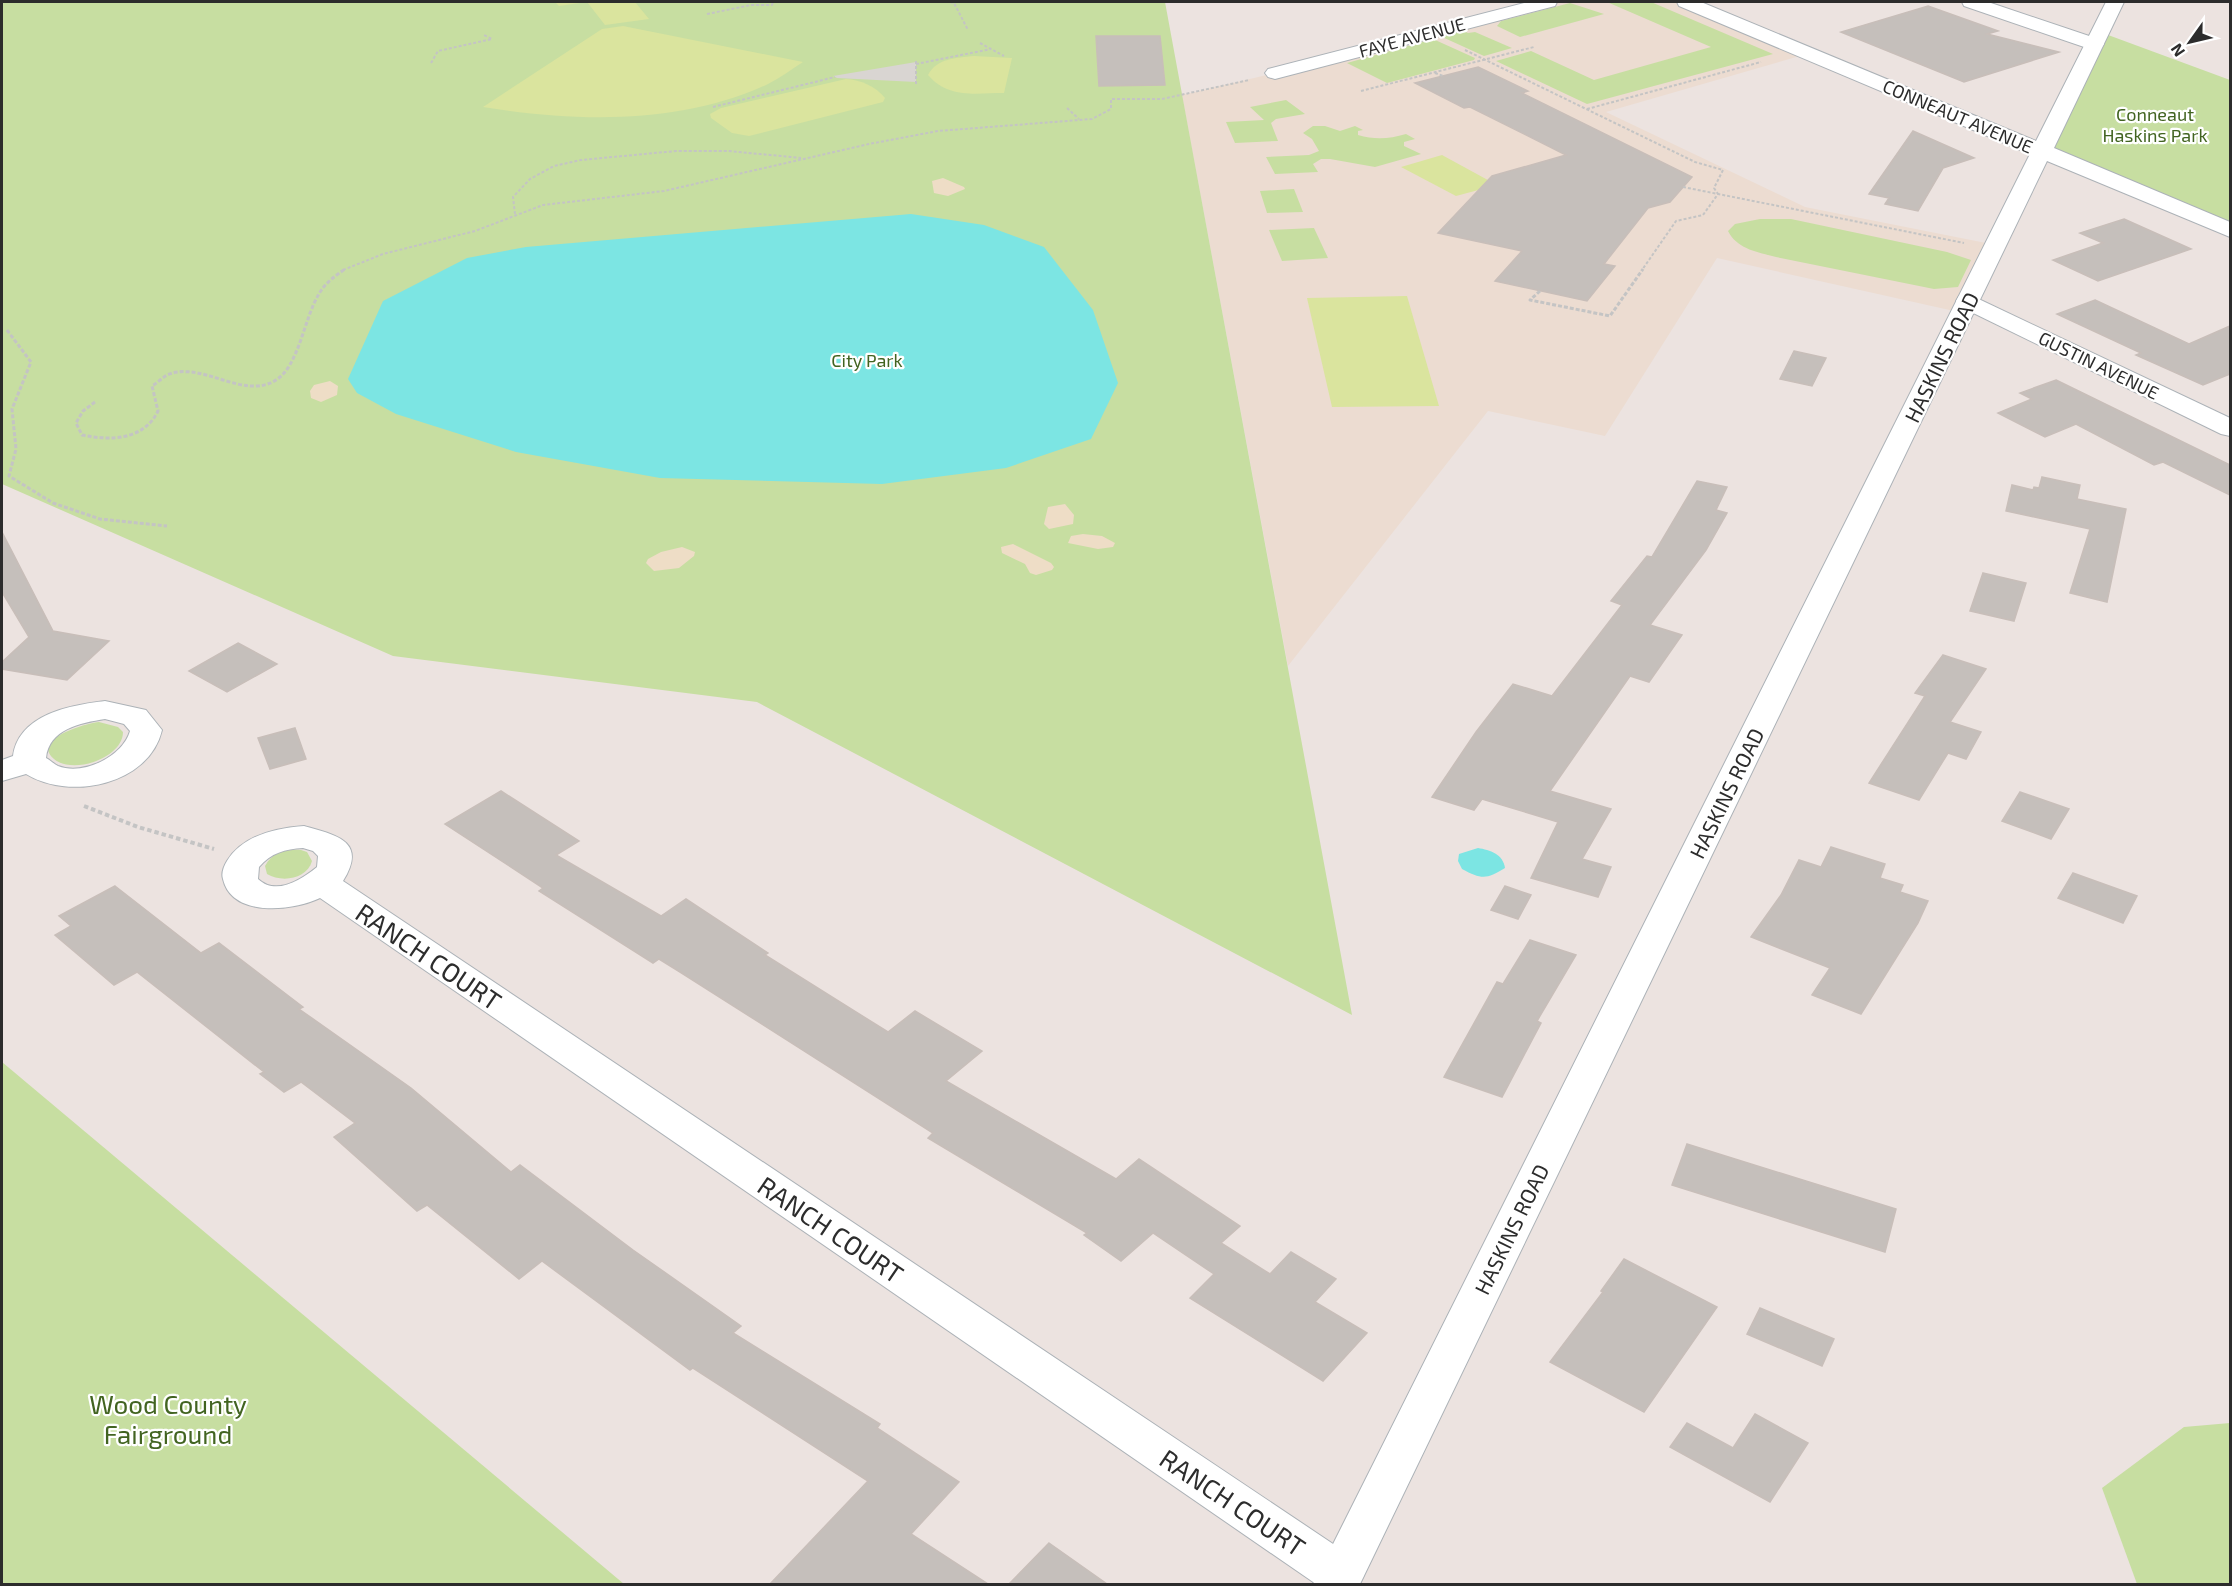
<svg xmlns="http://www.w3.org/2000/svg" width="2232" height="1586" font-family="'Exo 2',sans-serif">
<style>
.education{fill:#ecdcd1}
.green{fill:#c7dea1}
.sand{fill:#eeddc6}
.pitch{fill:#dae49e}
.plaza{fill:#d9d5d2}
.water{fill:#7ce5e3}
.building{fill:#c5bfbb;stroke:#c8beb9;stroke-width:1.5}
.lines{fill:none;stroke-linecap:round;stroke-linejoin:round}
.street-casing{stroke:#acb2b7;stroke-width:2}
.secondary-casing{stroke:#acb2b7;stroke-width:2}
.path-far2{stroke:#c4c4c4;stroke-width:2;stroke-dasharray:3 2;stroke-linecap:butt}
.path-far1{stroke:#c4c4c4;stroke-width:3;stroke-dasharray:4 2;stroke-linecap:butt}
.path{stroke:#c4c4c4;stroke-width:4;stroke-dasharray:4.5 3;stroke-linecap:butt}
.street{fill:#fff;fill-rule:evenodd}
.secondary{fill:#fff;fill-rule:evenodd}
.labels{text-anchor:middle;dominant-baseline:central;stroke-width:4.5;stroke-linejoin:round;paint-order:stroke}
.far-street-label{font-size:18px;fill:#2c2c2c;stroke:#fff}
.far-park-label{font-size:18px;fill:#426421;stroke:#fff}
.street-label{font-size:21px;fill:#2c2c2c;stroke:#fff}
.near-street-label{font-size:26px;fill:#2c2c2c;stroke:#fff}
.near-park-label{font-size:26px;fill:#426421;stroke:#fff}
</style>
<rect width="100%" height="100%" fill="#ece3e0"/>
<polygon class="education" points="1548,2 1686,2 1810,53 1606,112 1805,207 1996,245 1963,313 1717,258 1605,436 1488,411 1288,666 1182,95 1275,73"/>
<g class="green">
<polygon points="2,2 1165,2 1352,1015 757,702 393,656 2,484"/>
<polygon points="1607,2 1651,2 1773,54 1587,104 1496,61 1531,51 1594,80 1711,47"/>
<polygon points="1570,3 1604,14 1520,37 1497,26 1501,21"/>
<polygon points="1462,30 1468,33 1475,32 1512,48 1484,56 1440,36"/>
<polygon points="2100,32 2230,80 2230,230 2042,151"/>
<polygon points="1433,39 1475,58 1474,60 1387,83 1347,63"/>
<polygon points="1286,100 1305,114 1276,119 1271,123 1278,141 1235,143 1226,122 1264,120 1250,107"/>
<path d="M1313 126H1325L1340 131 1355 126 1363 130 1358 131V135C1375 140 1389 139 1406 134L1415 139 1404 142V146L1421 154 1375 167 1330 159H1321L1313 164 1318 172 1275 174 1266 157 1309 155 1319 151 1312 139 1303 133Z"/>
<polygon points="1294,189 1303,212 1267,213 1260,191"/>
<path d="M1760 219H1791L1947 252 1971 260 1958 287 1934 289 1776 257C1757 252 1737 249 1728 231L1735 224Z"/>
<polygon points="1314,228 1328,258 1282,261 1269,230"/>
<path d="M99 722 118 727 123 732C123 758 73 775 54 759 30 739 87 723 99 722Z"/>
<path d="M301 850 307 852 312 861C307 879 282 883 267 874L265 866C272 852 287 849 301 850Z"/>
<polygon points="2,1062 624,1584 2,1584"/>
<polygon points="2230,1423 2230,1584 2137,1584 2102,1488 2184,1427"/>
</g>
<g class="sand">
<polygon points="943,178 964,187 965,189 948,196 934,193 932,181"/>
<polygon points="330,381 338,386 337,395 321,402 311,398 310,391 314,385"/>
<polygon points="1065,504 1074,515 1073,524 1049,529 1044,524 1048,507"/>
<polygon points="1083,534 1102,536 1115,543 1113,547 1098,549 1068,543 1071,536"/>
<polygon points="1013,544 1051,563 1054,567 1052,570 1036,575 1030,573 1025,564 1002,553 1001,547"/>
<polygon points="682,547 695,552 694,556 679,568 654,571 646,563 648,559 661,552"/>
</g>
<g class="pitch">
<polygon points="555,2 635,2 649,19 605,25 587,2 559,6"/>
<path d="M623 26 803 62C792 69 780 78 768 84 681 125 576 122 483 107L602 29Z"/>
<path d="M974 56 1012 58 1004 93C975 93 949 99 928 75 937 58 956 58 974 56Z"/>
<path d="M846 79C861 80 875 86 885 98L883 102 749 136 732 133 711 118 710 114 721 108Z"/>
<polygon points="1442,155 1497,185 1456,196 1401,167"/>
<polygon points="1407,296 1439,406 1332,407 1307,298"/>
</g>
<polygon class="plaza" points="916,62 916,82 837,78 833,76"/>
<g class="water">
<polygon points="911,214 984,225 1044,247 1093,310 1118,383 1091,439 1006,468 882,484 660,478 516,452 396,414 357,393 348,379 383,301 467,258 526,247"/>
<path d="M1478 848C1490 850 1503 854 1505 868 1487 879 1482 880 1462 869L1458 861 1459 854Z"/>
</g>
<g class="building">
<polygon points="1928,6 1998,31 1987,34 2059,52 1964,82 1841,32"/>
<polygon points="1096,36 1160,36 1165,85 1099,86"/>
<polygon points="1478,67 1528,91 1522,93 1692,177 1670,202 1648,208 1604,264 1615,266 1587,301 1495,281 1522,251 1438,233 1492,176 1566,155 1470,107 1464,108 1415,83"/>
<polygon points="1913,131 1974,158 1943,168 1918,211 1885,204 1889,198 1869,194"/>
<polygon points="2124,219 2191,249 2098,281 2053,260 2103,243 2080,233"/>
<polygon points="2095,300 2189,344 2230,326 2230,374 2203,385 2136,355 2141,353 2057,314"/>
<polygon points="1794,351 1826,358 1812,386 1780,379"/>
<polygon points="2056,380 2230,465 2230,495 2163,462 2154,465 2076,424 2045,437 1998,413 2032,399 2020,393"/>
<polygon points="2042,477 2080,485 2077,499 2126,509 2107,602 2070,593 2090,529 2006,511 2012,485 2033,490 2034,487 2039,488"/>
<polygon points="1697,481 1727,487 1716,510 1727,513 1706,550 1650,625 1682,635 1649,682 1630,676 1550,791 1611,809 1582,859 1611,867 1598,897 1531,878 1558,822 1482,799 1474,810 1432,797 1476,732 1513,684 1552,696 1622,605 1611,601 1647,556 1652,557"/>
<polygon points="2,532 53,631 109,641 67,680 2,669 2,662 29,637 2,592"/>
<polygon points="1983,573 2026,583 2014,621 1970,611"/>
<polygon points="238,643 277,664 227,692 189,671"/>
<polygon points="1943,655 1986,669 1950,722 1981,732 1966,759 1948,753 1919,800 1869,783 1925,696 1915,693"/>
<polygon points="295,728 306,759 270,769 258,738"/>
<polygon points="501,791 579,841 556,855 661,916 686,899 768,953 765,955 888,1032 915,1011 982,1051 946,1081 1116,1179 1139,1159 1240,1226 1221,1243 1270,1274 1291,1252 1336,1279 1315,1302 1367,1333 1323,1381 1190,1298 1214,1274 1153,1233 1121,1261 1084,1235 1087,1233 928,1138 933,1133 680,972 659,959 653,963 539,891 543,888 445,824"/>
<polygon points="2020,792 2069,809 2051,839 2002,821"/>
<polygon points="1831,847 1885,864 1880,878 1903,885 1900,892 1928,901 1918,923 1861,1014 1812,995 1830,968 1751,937 1781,895 1799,860 1821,867"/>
<polygon points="2073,873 2137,896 2123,923 2058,898"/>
<polygon points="115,886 201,953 219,943 303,1007 299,1009 411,1088 511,1172 520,1165 633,1250 741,1326 733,1333 880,1424 877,1428 959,1482 911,1534 988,1584 770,1584 868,1481 693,1368 690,1370 542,1261 519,1279 427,1205 417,1211 334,1137 355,1123 301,1082 284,1092 260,1074 264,1072 137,972 114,985 55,935 71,926 59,916"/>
<polygon points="1505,886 1531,895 1518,919 1491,910"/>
<polygon points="1530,940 1576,955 1537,1021 1541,1023 1502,1097 1444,1077 1497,982 1503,984"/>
<polygon points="1687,1144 1896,1209 1885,1252 1672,1185"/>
<polygon points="1624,1259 1717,1307 1644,1412 1550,1362 1603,1292 1601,1291"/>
<polygon points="1760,1308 1834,1339 1822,1366 1747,1334"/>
<polygon points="1755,1414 1808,1443 1770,1502 1670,1447 1687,1423 1733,1448"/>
<polygon points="1049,1543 1107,1584 1009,1584"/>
</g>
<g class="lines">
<defs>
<g id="street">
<polygon points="1528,2 1557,2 1555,6 1275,79 1268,77 1265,73 1268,69"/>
<polygon points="1962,2 1988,2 2101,40 2104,44 2101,48 2087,48 1964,6"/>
<polygon points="1968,294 2230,418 2230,436 2221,434 1959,306 1956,301 1959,296"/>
<path d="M105 701 146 710 162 730C149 785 70 801 26 774L2 781V760L13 756C19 714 71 705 105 701ZM105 719 124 724 130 731C123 756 84 776 58 766 54 764 50 760 46 758 49 729 80 723 105 719Z"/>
<path d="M304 826C336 835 368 841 343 881L1357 1560 1364 1575 1359 1584H1316L320 898C293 911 232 918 223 879 221 873 224 866 227 861 243 835 276 828 304 826ZM303 848 313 851 318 856 317 867C301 880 276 896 258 879L259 867C271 853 285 849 303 848Z"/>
</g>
<polygon id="secondary" points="1677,2 1701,2 2036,141 2106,2 2124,2 2054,148 2230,222 2230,237 2047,161 1360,1584 1313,1584 2030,154 1679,6"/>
</defs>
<use href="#street" class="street-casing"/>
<use href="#secondary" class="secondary-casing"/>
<g class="path-far2">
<polyline points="950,2 954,3 968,30"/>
<polyline points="707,14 751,5 772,5 773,2"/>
<polyline points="980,43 1004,56"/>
<polyline points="1465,50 1695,162 1723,170 1714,188 1718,194 1703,215 1676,221 1642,270"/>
<polyline points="916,61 916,85"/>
<polyline points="431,63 438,51 492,39 484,35"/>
<polyline points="916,64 991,49"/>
<polyline points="1435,73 1443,76"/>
<polyline points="1361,91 1534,47"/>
<polyline points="713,107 835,77"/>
<polyline points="1067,108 1079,119"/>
<polyline points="1587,109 1761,62"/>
<polyline points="1683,187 1964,243"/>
<polyline points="515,214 513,197 530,179 554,166 581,160 676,151 729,151 801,158"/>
<polyline points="343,270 383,254 475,231 543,205 664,191 869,144 938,131 1092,119 1111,109 1111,99 1162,99 1249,80"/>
</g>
<g class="path-far1">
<polyline points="1540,291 1530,300 1610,316 1643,269"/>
<polyline points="7,330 31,362 12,409 16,449 9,476 53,503 100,519 167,526"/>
<path d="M95 402 83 411 76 423 82 435C111 441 144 440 158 411L152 386C157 383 162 378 167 375 202 360 243 401 276 380 299 366 304 318 319 294 325 283 335 276 345 269"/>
</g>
<polyline class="path" points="84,806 138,827 214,849"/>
<use href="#street" class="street"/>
<use href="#secondary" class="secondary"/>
</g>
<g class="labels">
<g class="far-street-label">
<text transform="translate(1412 37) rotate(-15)">FAYE AVENUE</text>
<text transform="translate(1958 116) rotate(23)">CONNEAUT AVENUE</text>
<text transform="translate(2099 365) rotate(26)">GUSTIN AVENUE</text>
</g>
<g class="far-park-label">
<text x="2155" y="114">Conneaut<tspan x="2155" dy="21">Haskins Park</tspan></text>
<text x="867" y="360">City Park</text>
</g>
<g class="street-label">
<text transform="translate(1941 357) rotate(-64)">HASKINS ROAD</text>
<text transform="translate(1726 793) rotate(-64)">HASKINS ROAD</text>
<text transform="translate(1511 1229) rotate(-64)">HASKINS ROAD</text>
</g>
<g class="near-street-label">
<text transform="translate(429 956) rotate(34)">RANCH COURT</text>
<text transform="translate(831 1229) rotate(34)">RANCH COURT</text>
<text transform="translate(1233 1502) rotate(34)">RANCH COURT</text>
</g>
<g class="near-park-label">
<text x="168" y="1403">Wood County<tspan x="168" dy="30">Fairground</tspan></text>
</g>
</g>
<rect width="2232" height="1586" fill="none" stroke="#2c2c2c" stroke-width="6"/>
<g transform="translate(2190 42) rotate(236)" stroke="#ffffff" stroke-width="4.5" paint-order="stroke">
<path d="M0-4.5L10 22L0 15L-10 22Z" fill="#2c2c2c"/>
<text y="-9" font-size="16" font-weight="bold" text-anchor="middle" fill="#2c2c2c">N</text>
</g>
</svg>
